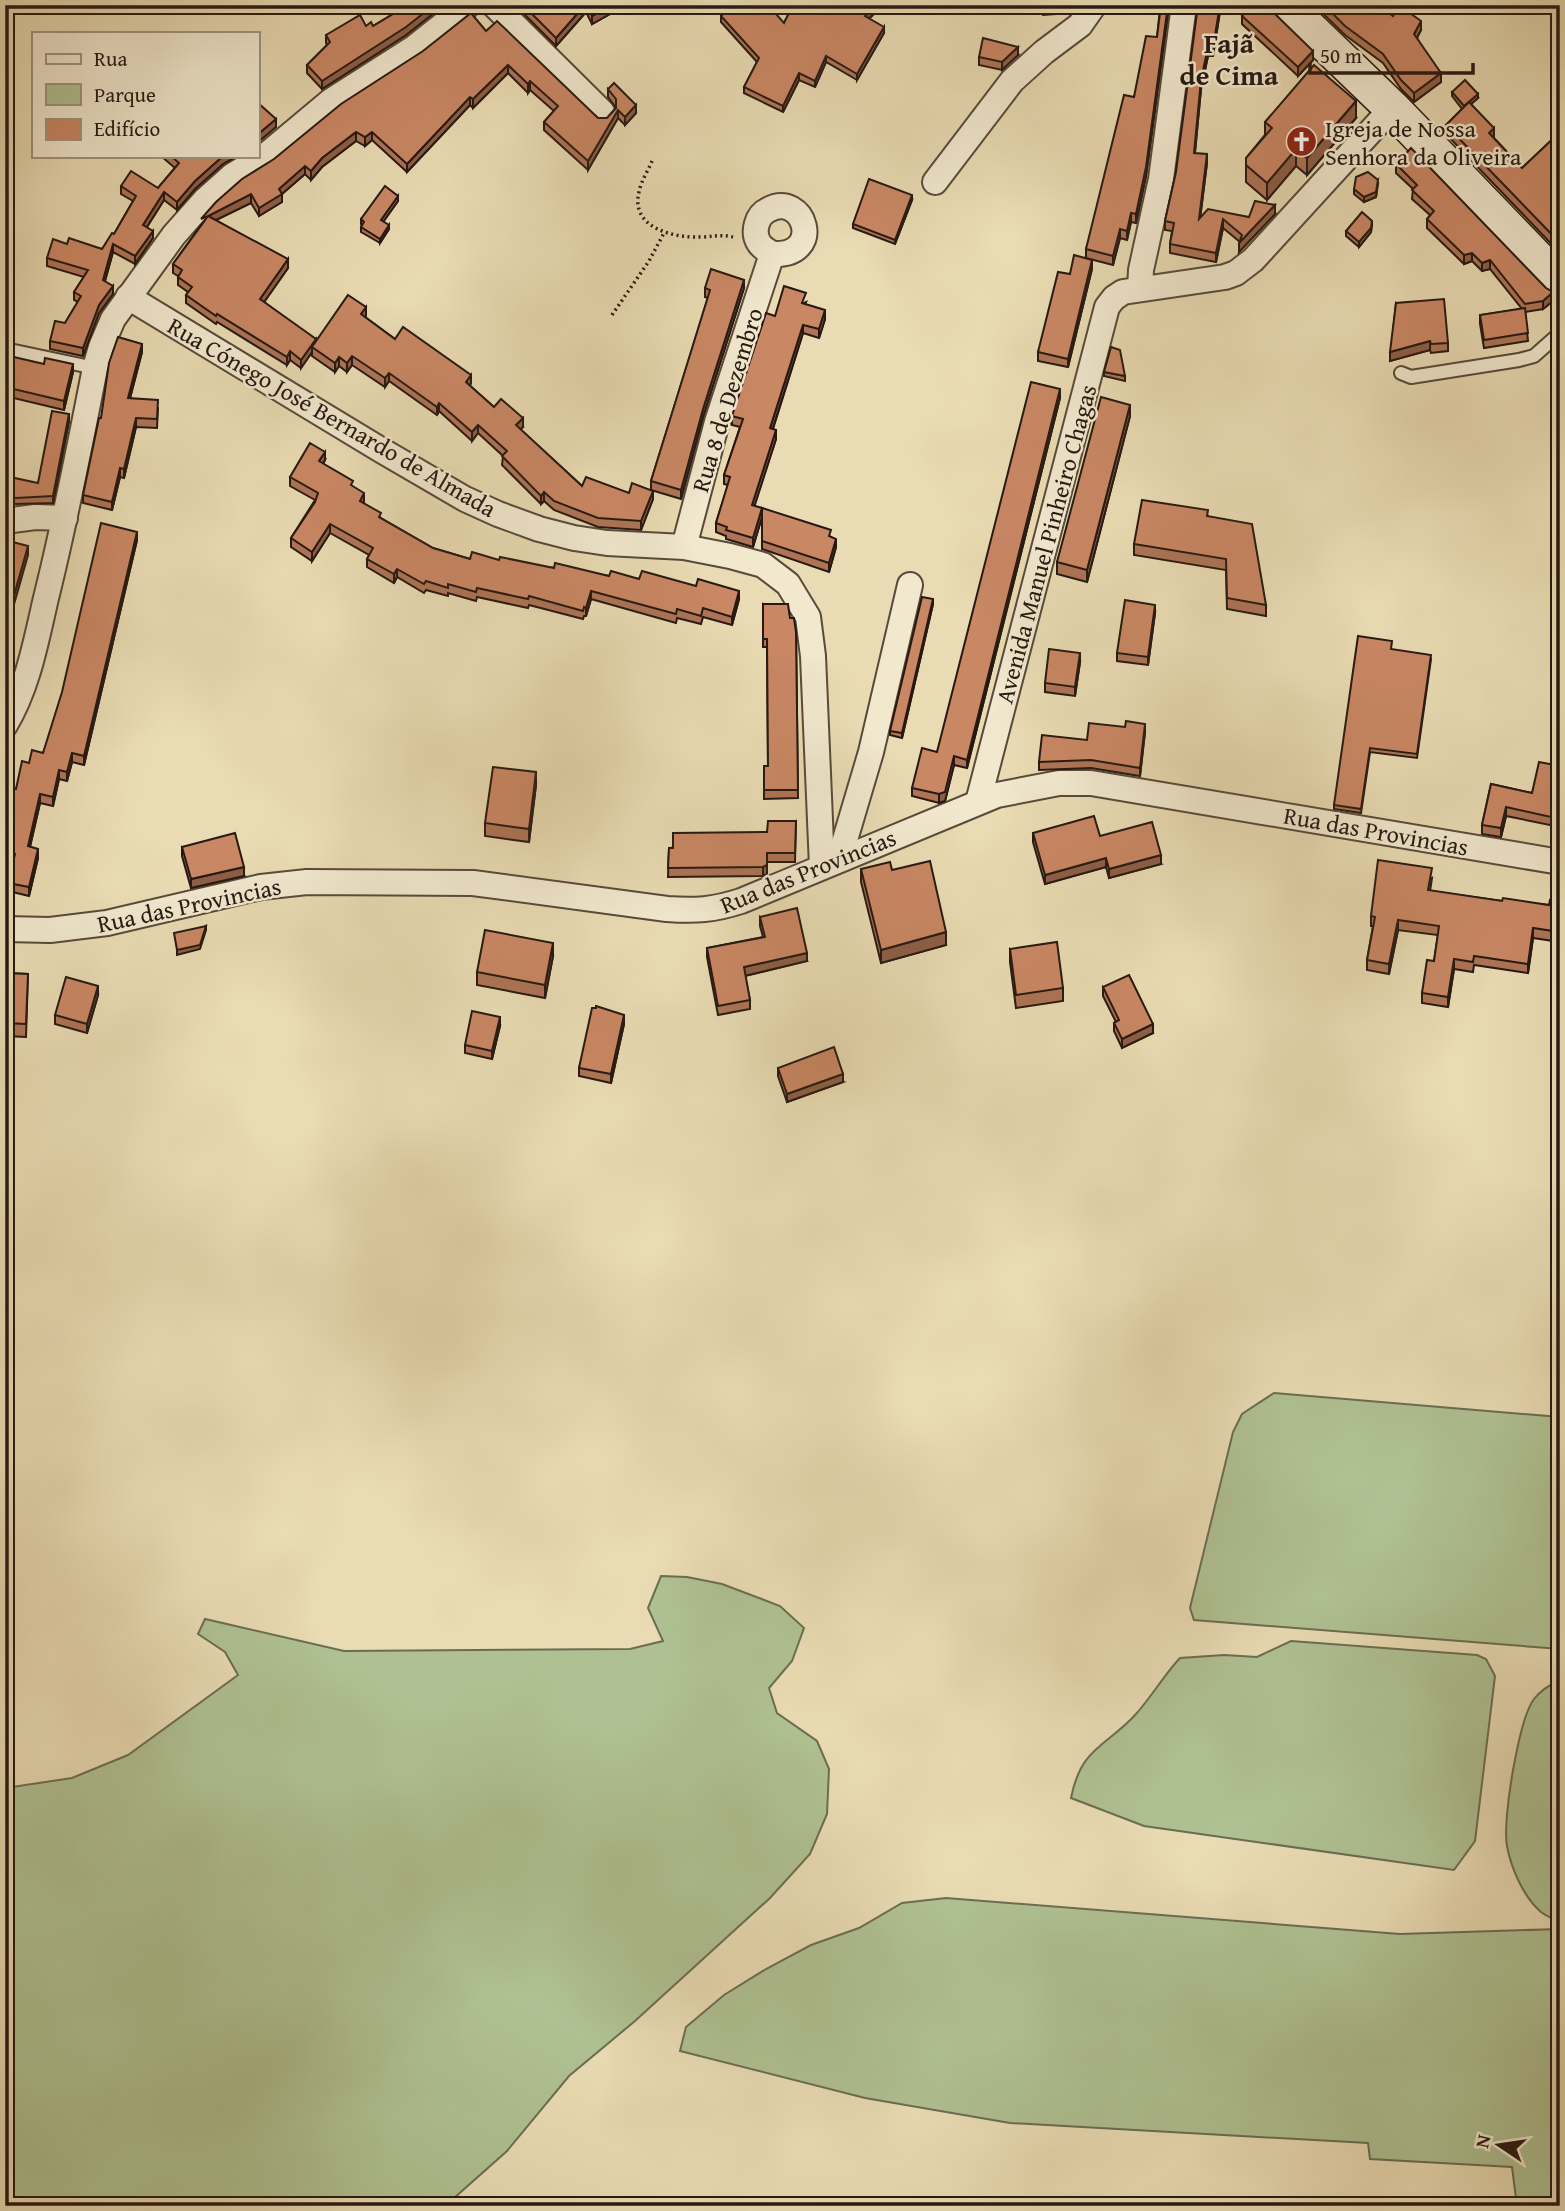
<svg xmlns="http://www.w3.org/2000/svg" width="1565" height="2211" font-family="'Gentium Book Plus',serif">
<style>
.green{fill:#afc192;stroke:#6b6d52;stroke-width:2}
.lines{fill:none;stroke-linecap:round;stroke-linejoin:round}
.lane-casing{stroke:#584a3a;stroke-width:16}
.street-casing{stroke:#584a3a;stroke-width:28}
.secondary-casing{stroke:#271912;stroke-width:38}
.path{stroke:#271912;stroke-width:3.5;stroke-dasharray:2 3.5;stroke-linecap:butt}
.lane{stroke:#f1e8ce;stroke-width:12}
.street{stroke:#f1e8ce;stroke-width:24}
.secondary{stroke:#f1e8ce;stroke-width:35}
.wall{fill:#ad7456;stroke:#271912;stroke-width:2}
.shaded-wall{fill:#8d5e46;stroke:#271912;stroke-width:2}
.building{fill:#c98764;stroke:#271912;stroke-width:2}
.labels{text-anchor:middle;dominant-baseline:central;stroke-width:5;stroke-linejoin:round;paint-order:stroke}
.poi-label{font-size:24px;fill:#271912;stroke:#f1e8ce;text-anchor:start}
.street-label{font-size:24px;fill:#271912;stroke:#f1e8ce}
.quarter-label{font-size:28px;font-weight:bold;fill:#271912;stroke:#f1e8ce}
</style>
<rect width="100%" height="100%" fill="#e9dbb3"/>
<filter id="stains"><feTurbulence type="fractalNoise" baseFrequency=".00286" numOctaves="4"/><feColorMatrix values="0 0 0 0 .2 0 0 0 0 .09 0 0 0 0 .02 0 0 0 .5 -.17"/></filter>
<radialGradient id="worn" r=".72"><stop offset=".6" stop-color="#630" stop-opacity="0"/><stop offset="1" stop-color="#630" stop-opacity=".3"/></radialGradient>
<g class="green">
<polygon points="1274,1393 1560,1417 1560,1649 1194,1620 1190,1608 1233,1432 1242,1414"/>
<polygon points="661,1576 687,1577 722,1584 780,1606 804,1628 792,1661 769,1688 777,1713 817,1741 829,1769 827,1814 810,1854 770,1898 635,2021 569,2076 507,2151 454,2198 431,2206 5,2206 5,1788 72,1778 128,1755 238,1675 225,1652 198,1634 205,1619 344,1651 630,1649 663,1641 648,1608"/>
<path d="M1291 1641 1477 1655 1486 1659 1495 1676 1475 1841 1454 1870 1144 1826 1071 1798C1081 1747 1106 1747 1136 1714 1152 1696 1164 1675 1180 1658L1224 1655 1257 1657Z"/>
<path d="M1560 1680V1923C1554 1919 1546 1916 1541 1912 1524 1898 1511 1868 1507 1846 1502 1820 1519 1719 1534 1699 1541 1690 1549 1685 1560 1680Z"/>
<polygon points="946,1898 1400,1934 1560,1929 1560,2206 1517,2206 1512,2167 1370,2159 1368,2143 1010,2123 865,2098 680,2051 686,2027 724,1995 766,1969 811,1945 859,1928 902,1903"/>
</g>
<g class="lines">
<defs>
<g id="lane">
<polyline points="5,349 95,368"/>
<polyline points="1401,373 1411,377 1519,360 1534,356 1560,333"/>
</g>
<g id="street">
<polyline points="494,5 602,112"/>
<polyline points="935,182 1012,81 1044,52 1080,25 1094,5"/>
<polyline points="1140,289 1141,270 1161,179 1184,5"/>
<polyline points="128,297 381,450 465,499 498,514 539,529 574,538 607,543 684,547 730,556 763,565 788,584 808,617 813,656 822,867"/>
<polyline points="5,521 35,517 65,518"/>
<path d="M684 547 717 422 772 254C826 257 804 190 768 210 757 215 752 232 759 243 761 247 768 251 772 254"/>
<path d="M5 725C28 687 36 641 46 598 65 522 80 445 95 368L101 347 113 319 174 235 205 200 233 175 265 156 332 100 415 47 468 5"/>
<polyline points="978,802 1107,307 1114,298 1123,292 1225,277 1236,273 1253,260 1392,108"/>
<polyline points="839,860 871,752 910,585"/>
<path d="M5 929 50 930 107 923 261 887 307 882 473 883 667 909C696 911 713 910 741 901L997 795 1059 783H1091L1560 862"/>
</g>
<polyline id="secondary" points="1285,5 1392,108 1560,282"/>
</defs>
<use href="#lane" class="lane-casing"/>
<use href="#street" class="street-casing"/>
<use href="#secondary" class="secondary-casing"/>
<g class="path">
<path d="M652 161C648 171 641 181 639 192 630 228 674 238 700 237 712 237 721 234 733 237"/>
<polyline points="612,315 649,261 664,233"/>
</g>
<use href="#lane" class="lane"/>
<use href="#street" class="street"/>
<use href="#secondary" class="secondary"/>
</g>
<g class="wall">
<polygon points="408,5 444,5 406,35 322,89 307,73 307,65 327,45 326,43 326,35 366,26 373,26"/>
<polygon points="515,5 626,5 592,24 586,12 556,46"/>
<polygon points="793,5 883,5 869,19 884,33 857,80 826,62 815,87 799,80 783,112 744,93 744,87 757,62 721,22 721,16 784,23"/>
<polygon points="1042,5 1076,5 1070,13 1043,15"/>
<polygon points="1131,5 1169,5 1146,176 1136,223 1131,222 1127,240 1120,238 1113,265 1086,258 1092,269 1068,367 1038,361 1038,352 1070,274 1086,258 1086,249 1134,97 1157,37 1160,9"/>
<polygon points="1198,5 1221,5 1213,56 1208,56 1201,89 1195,153 1207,163 1200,218 1249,217 1275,214 1239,252 1240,242 1223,228 1216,262 1170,253 1170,244 1172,231 1165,230 1165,221 1176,172"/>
<polygon points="1314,5 1378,5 1393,16 1421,30 1417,38 1441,82 1414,102 1401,89 1383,63 1345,35"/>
<polygon points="1271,10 1313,60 1298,76 1242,24 1242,16"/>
<polygon points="486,31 598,118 607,118 616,108 608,97 608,89 636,113 625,125 618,118 588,170 544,130 544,122 554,111 530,90 528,93 508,73 473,108 470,105 407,172 372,140 365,146 356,141 322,167 311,180 305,174 282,194 282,202 259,216 251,203 216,220 288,268 264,302 316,342 366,316 365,317 395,339 471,383 470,386 494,407 523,427 520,429 582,486 629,493 651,490 651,481 708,298 705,297 705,288 744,288 703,417 681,499 651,490 653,499 641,530 598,527 554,510 544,501 541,504 502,465 503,456 478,433 472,441 439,411 437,415 389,381 385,387 352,365 347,372 339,366 335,372 312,356 312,352 301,368 290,360 287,365 217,322 216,324 186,303 186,295 188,292 178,285 178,276 173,273 173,264 201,225"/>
<polygon points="1018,55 1002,70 979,65 979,57"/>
<polygon points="1452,92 1478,98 1471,104 1494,137 1494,138 1522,168 1560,132 1560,253 1446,134 1446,125 1462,109 1452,96"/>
<polygon points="1356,118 1307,175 1296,166 1267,200 1246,182 1246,158 1265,135 1265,122"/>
<polygon points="161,156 237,156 223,164 195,189 177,210 164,200 147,227 153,238 135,264 113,252 105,281 113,294 99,313 83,356 50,349 50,341 65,323 78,302 74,300 74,292 84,277 47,266 47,258 67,244 102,249 114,234 133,201 121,194 121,186 158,188 175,168"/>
<polygon points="1396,164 1553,301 1543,309 1525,312 1528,341 1484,348 1480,324 1480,315 1522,309 1490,269 1482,271 1472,261 1464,264 1427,228 1427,219 1430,215 1412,199 1413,189 1396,173"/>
<polygon points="1378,184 1376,197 1364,202 1354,194 1354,189"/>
<polygon points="912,200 895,244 853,228 853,224"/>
<polygon points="398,201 383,222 389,229 380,243 361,232 361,227 362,225 361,224 361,219"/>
<polygon points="1372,225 1371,232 1359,247 1346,236 1346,231"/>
<polygon points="806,302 805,304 825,319 819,338 803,333 773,429 776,439 754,506 762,517 753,547 726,539 726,536 716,532 716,523 728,485 724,484 724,475 740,427 732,425 732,416 775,316"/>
<polygon points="1396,303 1448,343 1448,351 1431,353 1430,350 1390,361"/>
<polygon points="142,352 130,398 158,408 157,428 136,427 124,478 120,477 112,510 83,503 83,495 101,418"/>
<polygon points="5,355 73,372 64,410 5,396"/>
<polygon points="1104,372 1125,376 1125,381 1104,376"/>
<polygon points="1060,398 967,768 954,765 945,801 939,803 912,796 912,788 937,752"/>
<polygon points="1130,416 1087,582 1057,574 1057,562"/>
<polygon points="69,421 53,503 16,504 6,502 6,496 38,483"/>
<polygon points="325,460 323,464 353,487 364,502 363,503 381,518 433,548 470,559 499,560 609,576 639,579 739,599 732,625 703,617 701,624 677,618 676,623 591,599 586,616 584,616 583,619 529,605 528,608 477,597 476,601 448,593 448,596 426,590 424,593 397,577 394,583 367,567 367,559 369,555 330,533 312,561 291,547 291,538 315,500 290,486 290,477"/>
<polygon points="762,508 831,537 836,547 829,572 762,549"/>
<polygon points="1208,516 1266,605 1266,616 1227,609 1226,570 1134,555 1134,544"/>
<polygon points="137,540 84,765 72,762 67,781 59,779 53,806 40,803 30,847 38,858 29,896 8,891 8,883 13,862 5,860 5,786 16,789 29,763 43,753"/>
<polygon points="763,604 790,618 796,632 798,798 764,799 764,766 768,766 767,647 763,647"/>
<polygon points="933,604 902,738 890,735 890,731"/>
<polygon points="1155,613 1148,665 1117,661 1117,653"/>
<polygon points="1391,650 1431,659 1417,758 1370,752 1361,813 1334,809 1334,805"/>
<polygon points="1080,662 1075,696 1045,692 1045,683"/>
<polygon points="1145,732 1140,776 1091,768 1039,770 1039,762 1087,740"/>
<polygon points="1560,766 1560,827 1506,816 1501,837 1482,834 1482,825 1491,784 1532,793"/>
<polygon points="536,785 529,842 485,836 485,823"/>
<polygon points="796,821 795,862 767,862 767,874 763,876 668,877 669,848 767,832"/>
<polygon points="1033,833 1100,836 1161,864 1109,878 1106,867 1045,884 1033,842"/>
<polygon points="182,847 244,876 191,888 182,856"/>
<polygon points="861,869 892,870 946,945 881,963 861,882"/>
<polygon points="1432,878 1430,891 1502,901 1549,905 1560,902 1560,942 1533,938 1528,973 1474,965 1473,972 1454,969 1448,1007 1422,1003 1422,993 1434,961 1438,935 1398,930 1389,974 1367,970 1367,960 1373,926 1371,926 1371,916"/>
<polygon points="760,917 807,961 745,976 750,1000 750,1009 718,1015 707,957 707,948 763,937 760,926"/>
<polygon points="1010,949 1063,988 1063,1001 1016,1008 1010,962"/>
<polygon points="553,956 545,998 477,985 477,972"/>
<polygon points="5,973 28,974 26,1037 5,1036"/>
<polygon points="1103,987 1153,1033 1122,1048 1114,1031 1114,1023 1116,1022 1103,996"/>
<polygon points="98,995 87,1033 55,1024 55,1015"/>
<polygon points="596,1008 624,1024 611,1083 579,1076 579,1068"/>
<polygon points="500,1026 492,1059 465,1053 465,1045"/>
<polygon points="778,1068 843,1082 787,1102 778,1076"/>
</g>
<g class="shaded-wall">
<polygon points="434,5 444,5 406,35 322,89 322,81"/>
<polygon points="585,5 586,5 586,12 556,46 556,38"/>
<polygon points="612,5 626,5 592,24 592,16"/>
<polygon points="876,5 883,5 865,22 865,16"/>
<polygon points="1070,5 1076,5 1070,13"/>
<polygon points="1168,5 1169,5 1146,176 1136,223 1136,214"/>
<polygon points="1220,5 1221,5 1213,56 1213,47"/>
<polygon points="1421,21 1421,30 1414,43 1414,34"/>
<polygon points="884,27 884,33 857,80 857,74"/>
<polygon points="1018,47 1018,55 1002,70 1002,62"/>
<polygon points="1208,47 1208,56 1201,89 1194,162 1201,80"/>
<polygon points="1313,51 1313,60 1298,76 1298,67"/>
<polygon points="826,56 826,62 815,87 815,81"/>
<polygon points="508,65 508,73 473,108 473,99"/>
<polygon points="799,73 799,80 783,112 783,106"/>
<polygon points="1441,73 1441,82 1414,102 1414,93"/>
<polygon points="530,81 530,90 528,93 528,84"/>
<polygon points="1478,94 1478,98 1464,110 1464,106"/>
<polygon points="470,97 470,105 407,172 407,164"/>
<polygon points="1356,101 1356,118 1307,175 1307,158"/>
<polygon points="636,105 636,113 625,125 625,117"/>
<polygon points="618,110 618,118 588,170 588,161"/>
<polygon points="276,119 276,127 257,143 257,135"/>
<polygon points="1494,128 1494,137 1489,143 1489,133"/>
<polygon points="356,132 356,141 322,167 311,180 311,171 322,158"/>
<polygon points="372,132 372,140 365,146 365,137"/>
<polygon points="1296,149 1296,166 1267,200 1267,183"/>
<polygon points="1207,154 1207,163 1199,228 1199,219"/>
<polygon points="223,156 237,156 223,164 195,189 177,210 177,202 195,181"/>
<polygon points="305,166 305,174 282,194 282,202 259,216 259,208 279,189"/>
<polygon points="1378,180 1376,197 1364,202 1364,197"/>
<polygon points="164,192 164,200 143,233 143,225"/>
<polygon points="251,194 251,203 208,224 208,216"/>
<polygon points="912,195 912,200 895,244 895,240"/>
<polygon points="398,196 398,201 381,225 381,220"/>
<polygon points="1275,205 1275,214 1239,252 1239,243"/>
<polygon points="1131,213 1131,222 1127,240 1127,231"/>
<polygon points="1223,219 1223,228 1216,262 1216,253"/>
<polygon points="1372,221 1371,232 1359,247 1359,242"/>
<polygon points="389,225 389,229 380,243 380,239"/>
<polygon points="1120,229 1120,238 1113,265 1113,256"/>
<polygon points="153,231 153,238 135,264 135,256"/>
<polygon points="113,244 113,252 103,288 103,280"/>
<polygon points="1472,253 1472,261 1464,264 1464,255"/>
<polygon points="288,259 288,268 260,308 260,299"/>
<polygon points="1092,260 1092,269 1068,367 1068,359"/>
<polygon points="1490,260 1490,269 1482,271 1482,263"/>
<polygon points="744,280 744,288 703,417 681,499 681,490 703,409"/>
<polygon points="113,286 113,294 99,313 83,356 83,348 99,305"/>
<polygon points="1553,292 1553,301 1543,309 1543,301"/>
<polygon points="366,307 366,316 361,323 361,314"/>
<polygon points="825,310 825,319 819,338 819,329"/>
<polygon points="803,325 803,333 770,437 770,428"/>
<polygon points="316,339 316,347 312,347 312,352 301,368 301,360"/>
<polygon points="1430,341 1430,350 1390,361 1390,352"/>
<polygon points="142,344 142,352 128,406 128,398"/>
<polygon points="290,351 290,360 287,365 287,357"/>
<polygon points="352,356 352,365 347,372 347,363"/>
<polygon points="339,357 339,366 335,372 335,363"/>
<polygon points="73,364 73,372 64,410 64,401"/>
<polygon points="389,373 389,381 385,387 385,378"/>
<polygon points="471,375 471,383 466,391 466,382"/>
<polygon points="1060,389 1060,398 967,768 967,760"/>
<polygon points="439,403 439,411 437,415 437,407"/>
<polygon points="1130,405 1130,416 1087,582 1087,570"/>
<polygon points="69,414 69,421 53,503 53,496"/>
<polygon points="136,418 136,427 124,478 124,469"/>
<polygon points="523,418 523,427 516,434 516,425"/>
<polygon points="478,425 478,433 472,441 472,432"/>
<polygon points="776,430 776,439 752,514 752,505"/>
<polygon points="325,452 325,460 319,470 319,461"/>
<polygon points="120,468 120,477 112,510 112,502"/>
<polygon points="653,491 653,499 641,530 641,521"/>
<polygon points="544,492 544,501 541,504 541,496"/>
<polygon points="364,493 364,502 360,510 360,501"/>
<polygon points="762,508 762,517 753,547 753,538"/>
<polygon points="330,524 330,533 312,561 312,552"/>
<polygon points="137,532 137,540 84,765 84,756"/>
<polygon points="836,539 836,547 829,572 829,563"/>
<polygon points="28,546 28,555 5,636 5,627"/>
<polygon points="397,569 397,577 394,583 394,574"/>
<polygon points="591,591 591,599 586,616 586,608"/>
<polygon points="739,591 739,599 732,625 732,617"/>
<polygon points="933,599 933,604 902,738 902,733"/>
<polygon points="1155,605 1155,613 1148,665 1148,657"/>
<polygon points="1080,653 1080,662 1075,696 1075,687"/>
<polygon points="1145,724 1145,732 1140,776 1140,768"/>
<polygon points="72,753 72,762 67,781 67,772"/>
<polygon points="954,756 954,765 945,801 939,803 939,794"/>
<polygon points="59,770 59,779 53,806 53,797"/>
<polygon points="536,772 536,785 529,842 529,829"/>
<polygon points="40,794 40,803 28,855 28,846"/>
<polygon points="1506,807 1506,816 1501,837 1501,828"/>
<polygon points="38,849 38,858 29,896 29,887"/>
<polygon points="1161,855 1161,864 1109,878 1109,869"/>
<polygon points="1106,858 1106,867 1045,884 1045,875"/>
<polygon points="767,865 767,874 763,876 763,867"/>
<polygon points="244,867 244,876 191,888 191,879"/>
<polygon points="1398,920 1398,930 1389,974 1389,964"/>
<polygon points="206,926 206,930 200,949 177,955 177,950"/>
<polygon points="1533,928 1533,938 1528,973 1528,964"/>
<polygon points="946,932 946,945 881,963 881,950"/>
<polygon points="553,943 553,956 545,998 545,985"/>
<polygon points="807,953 807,961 744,976 744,967"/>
<polygon points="1454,959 1454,969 1448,1007 1448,997"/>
<polygon points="98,986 98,995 87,1033 87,1024"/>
<polygon points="624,1015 624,1024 611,1083 611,1074"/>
<polygon points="500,1017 500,1026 492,1059 492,1051"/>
<polygon points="1153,1024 1153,1033 1122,1048 1122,1039"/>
<polygon points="843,1074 843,1082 787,1102 787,1094"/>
</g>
<g class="building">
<polygon points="408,5 434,5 406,27 322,81 307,65 330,42 326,35 360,15 366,26 371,22 373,26"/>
<polygon points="523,5 585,5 556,38"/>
<polygon points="586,5 612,5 592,16"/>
<polygon points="733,5 768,5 784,23 793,5 876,5 865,16 884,27 857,74 826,56 815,81 799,73 783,106 744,87 759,58 721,16"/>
<polygon points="1161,5 1168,5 1146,167 1136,214 1131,213 1127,231 1120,229 1113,256 1086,249 1124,95 1134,97 1146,36 1157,37"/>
<polygon points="1198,5 1220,5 1213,47 1208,47 1201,80 1194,153 1207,154 1199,219 1208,209 1249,217 1255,201 1275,205 1239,243 1242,235 1223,219 1216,253 1170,244 1174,223 1165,221 1176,172"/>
<polygon points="1251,5 1268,5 1271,10 1313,51 1298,67 1242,16"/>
<polygon points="1324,5 1378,5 1393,16 1400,6 1421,21 1414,34 1441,73 1414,93 1401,80 1383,54 1345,26"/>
<polygon points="471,13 486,31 497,21 598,118 607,118 616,108 616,99 608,89 614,83 636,105 625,117 618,110 588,161 544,122 558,106 530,81 528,84 508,65 473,99 470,97 407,164 372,132 365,137 356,132 322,158 311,171 305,166 279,189 282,194 259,208 251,194 208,216 288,259 260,299 316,339 301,360 290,351 287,357 217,314 216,316 186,295 192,287 178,277 182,270 173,264 208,216 201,219 216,202 242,179 274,159 341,104 423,51"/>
<polygon points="983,38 1018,47 1002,62 979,57"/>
<polygon points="1314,65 1356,101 1307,158 1296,149 1267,183 1246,165 1246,158 1272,128 1265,122"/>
<polygon points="1465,80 1478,94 1464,106 1452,92"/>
<polygon points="257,102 276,119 257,135"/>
<polygon points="1469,102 1494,128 1489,133 1522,168 1560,132 1560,243 1446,125"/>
<polygon points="1411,148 1546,288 1553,292 1543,301 1525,304 1490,260 1482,263 1472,253 1464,255 1427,219 1434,211 1412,190 1417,185 1396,164"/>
<polygon points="171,156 223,156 195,181 177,202 164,192 143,225 153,231 135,256 113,244 103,280 113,286 99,305 83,348 50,341 55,321 65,323 81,296 74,292 88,270 47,258 53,239 67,244 69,238 102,249 112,233 114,234 136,196 121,186 131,171 158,188 179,163"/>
<polygon points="1368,172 1378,180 1376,192 1364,197 1354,189 1356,177"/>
<polygon points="869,179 912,195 895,240 853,224"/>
<polygon points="385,186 398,196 381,220 389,225 380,239 361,227 364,222 361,219"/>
<polygon points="1362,212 1372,221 1371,228 1359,242 1346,231"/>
<polygon points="1074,255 1092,260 1068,359 1038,352 1058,272 1070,274"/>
<polygon points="711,269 744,280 703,409 681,490 651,481 710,290 705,288"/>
<polygon points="784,286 806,293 802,303 825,310 819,329 803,325 770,428 776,430 752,505 762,508 753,538 726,530 727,527 716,523 730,477 724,475 743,419 732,416 766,313 775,316"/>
<polygon points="348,295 366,307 361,314 395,339 403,327 471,375 466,382 494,407 501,399 523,418 516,425 582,486 586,477 629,493 632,483 653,491 641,521 598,518 554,501 544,492 541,496 502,456 507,451 478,425 472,432 439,403 437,407 389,373 385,378 352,356 347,363 339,357 335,363 312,347"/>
<polygon points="1444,299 1448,343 1431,344 1430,341 1390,352 1396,303"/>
<polygon points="1525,308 1528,333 1484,340 1480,315"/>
<polygon points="118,337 142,344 128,398 158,400 157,419 136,418 124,469 120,468 112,502 83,495 99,418 101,418 109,363"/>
<polygon points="1111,347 1120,350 1125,376 1104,372"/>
<polygon points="5,355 44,364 45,358 73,364 64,401 5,387"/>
<polygon points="1031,382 1060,389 967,760 954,756 945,792 939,794 912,788 922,748 937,752"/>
<polygon points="1101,397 1130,405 1087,570 1057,562"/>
<polygon points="52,411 69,414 53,496 16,498 6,496 10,477 38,483"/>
<polygon points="310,443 325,452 319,461 353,481 351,485 364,493 360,501 381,513 379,517 433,548 470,559 472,552 499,560 500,557 554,568 555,563 609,576 611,571 639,579 642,571 696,586 698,579 739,591 732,617 703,608 701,616 677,609 676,614 591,591 586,608 584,607 583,611 529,596 528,599 477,588 476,592 448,584 448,588 426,581 424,584 397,569 394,574 367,559 373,548 330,524 312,552 291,538 315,502 318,493 290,477"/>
<polygon points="1142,500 1208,510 1207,516 1252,524 1266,605 1227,598 1226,559 1134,544"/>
<polygon points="762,508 831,530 829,536 836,539 829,563 762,541"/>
<polygon points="101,523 137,532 84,756 72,753 67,772 59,770 53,797 40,794 28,846 38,849 29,887 8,883 15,854 5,852 5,786 16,789 22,761 29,763 32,750 43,753 62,692"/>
<polygon points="5,540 28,546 5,627"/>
<polygon points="922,597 933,599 902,733 890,731"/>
<polygon points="1125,600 1155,605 1148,657 1117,653"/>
<polygon points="763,604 788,604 790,618 794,618 796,632 798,790 764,790 764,766 768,766 767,639 763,639"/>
<polygon points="1358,636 1392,641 1391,649 1431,655 1417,754 1370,748 1361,809 1334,805"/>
<polygon points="1049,649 1080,653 1075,687 1045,683"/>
<polygon points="1126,721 1145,724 1140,768 1091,760 1039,762 1042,735 1087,740 1089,723 1125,727"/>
<polygon points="1539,762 1560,766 1560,819 1506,807 1501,828 1482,825 1491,784 1532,793"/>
<polygon points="493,767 536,772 529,829 485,823"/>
<polygon points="1094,816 1100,836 1152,822 1161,855 1109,869 1106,858 1045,875 1033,833"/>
<polygon points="768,821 796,821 795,853 767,853 767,865 763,867 668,868 669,848 673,848 673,833 767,832"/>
<polygon points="235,833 244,867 191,879 182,847"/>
<polygon points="1378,860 1432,868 1428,890 1502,901 1503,898 1549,905 1550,900 1560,902 1560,932 1533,928 1528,964 1474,956 1473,962 1454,959 1448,997 1422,993 1427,960 1434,961 1439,926 1398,920 1389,964 1367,960 1375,917 1371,916"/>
<polygon points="930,861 946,932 881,950 861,869 890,862 892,870"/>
<polygon points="797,908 807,953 744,967 750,1000 718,1006 707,948 765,937 760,917"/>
<polygon points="206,926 200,945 177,950 174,933"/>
<polygon points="485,930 553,943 545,985 477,972"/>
<polygon points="1057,942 1063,988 1016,995 1010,949"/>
<polygon points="5,973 28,974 26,1024 5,1023"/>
<polygon points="1129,975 1153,1024 1122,1039 1114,1023 1119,1020 1103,987"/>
<polygon points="66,977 98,986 87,1024 55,1015"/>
<polygon points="596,1006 624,1015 611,1074 579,1068 592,1008 596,1008"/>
<polygon points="472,1011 500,1017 492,1051 465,1045"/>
<polygon points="834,1047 843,1074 787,1094 778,1068"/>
</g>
<defs>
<symbol id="church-disc" viewBox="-11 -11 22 22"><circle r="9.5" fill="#8f2418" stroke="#f1e8ce"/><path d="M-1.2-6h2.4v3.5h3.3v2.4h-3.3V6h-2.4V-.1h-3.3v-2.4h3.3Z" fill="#fff"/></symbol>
</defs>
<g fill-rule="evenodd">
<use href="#church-disc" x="1284" y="124" width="35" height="35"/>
</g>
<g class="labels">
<g class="poi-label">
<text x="1325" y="128">Igreja de Nossa<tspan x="1325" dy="28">Senhora da Oliveira</tspan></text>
</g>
<g class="street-label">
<text transform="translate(727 400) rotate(-73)">Rua 8 de Dezembro</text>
<text transform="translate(332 417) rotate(30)">Rua Cónego José Bernardo de Almada</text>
<text transform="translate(1046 544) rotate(-75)">Avenida Manuel Pinheiro Chagas</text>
<text transform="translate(1376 831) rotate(10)">Rua das Provincias</text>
<text transform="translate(808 871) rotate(-22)">Rua das Provincias</text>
<text transform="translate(189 905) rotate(-12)">Rua das Provincias</text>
</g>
<g class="quarter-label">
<text x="1229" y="42">Fajã<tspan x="1229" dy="32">de Cima</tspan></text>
</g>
</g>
<rect width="1565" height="2211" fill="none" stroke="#e9dbb3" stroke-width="28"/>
<rect x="7" y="7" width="1551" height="2197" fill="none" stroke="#271912" stroke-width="3.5"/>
<rect x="14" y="14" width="1537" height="2183" fill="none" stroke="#271912" stroke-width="2"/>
<rect x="32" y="32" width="228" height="126" fill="#f1e8ce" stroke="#a09583" stroke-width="2"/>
<rect x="46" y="54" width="35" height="10" fill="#f1e8ce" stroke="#a09583" stroke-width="2"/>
<text x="94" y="66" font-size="21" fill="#271912">Rua</text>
<rect x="46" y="84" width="35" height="21" fill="#afc192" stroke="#a09583" stroke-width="2"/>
<text x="94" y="102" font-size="21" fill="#271912">Parque</text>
<rect x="46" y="119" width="35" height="21" fill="#c98764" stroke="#a09583" stroke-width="2"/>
<text x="94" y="136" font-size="21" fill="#271912">Edifício</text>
<g transform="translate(1499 2145) rotate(283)" stroke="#f1e8ce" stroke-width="5" paint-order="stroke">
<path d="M0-5L12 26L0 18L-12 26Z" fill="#271912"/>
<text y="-10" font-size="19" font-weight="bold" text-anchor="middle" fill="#271912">N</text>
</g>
<path d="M1310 63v10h163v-10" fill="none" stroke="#271912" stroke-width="3.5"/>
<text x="1320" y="63" font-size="21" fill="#271912" stroke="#f1e8ce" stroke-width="5" paint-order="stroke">50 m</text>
<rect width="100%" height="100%" filter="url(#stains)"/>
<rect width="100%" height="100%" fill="url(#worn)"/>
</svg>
